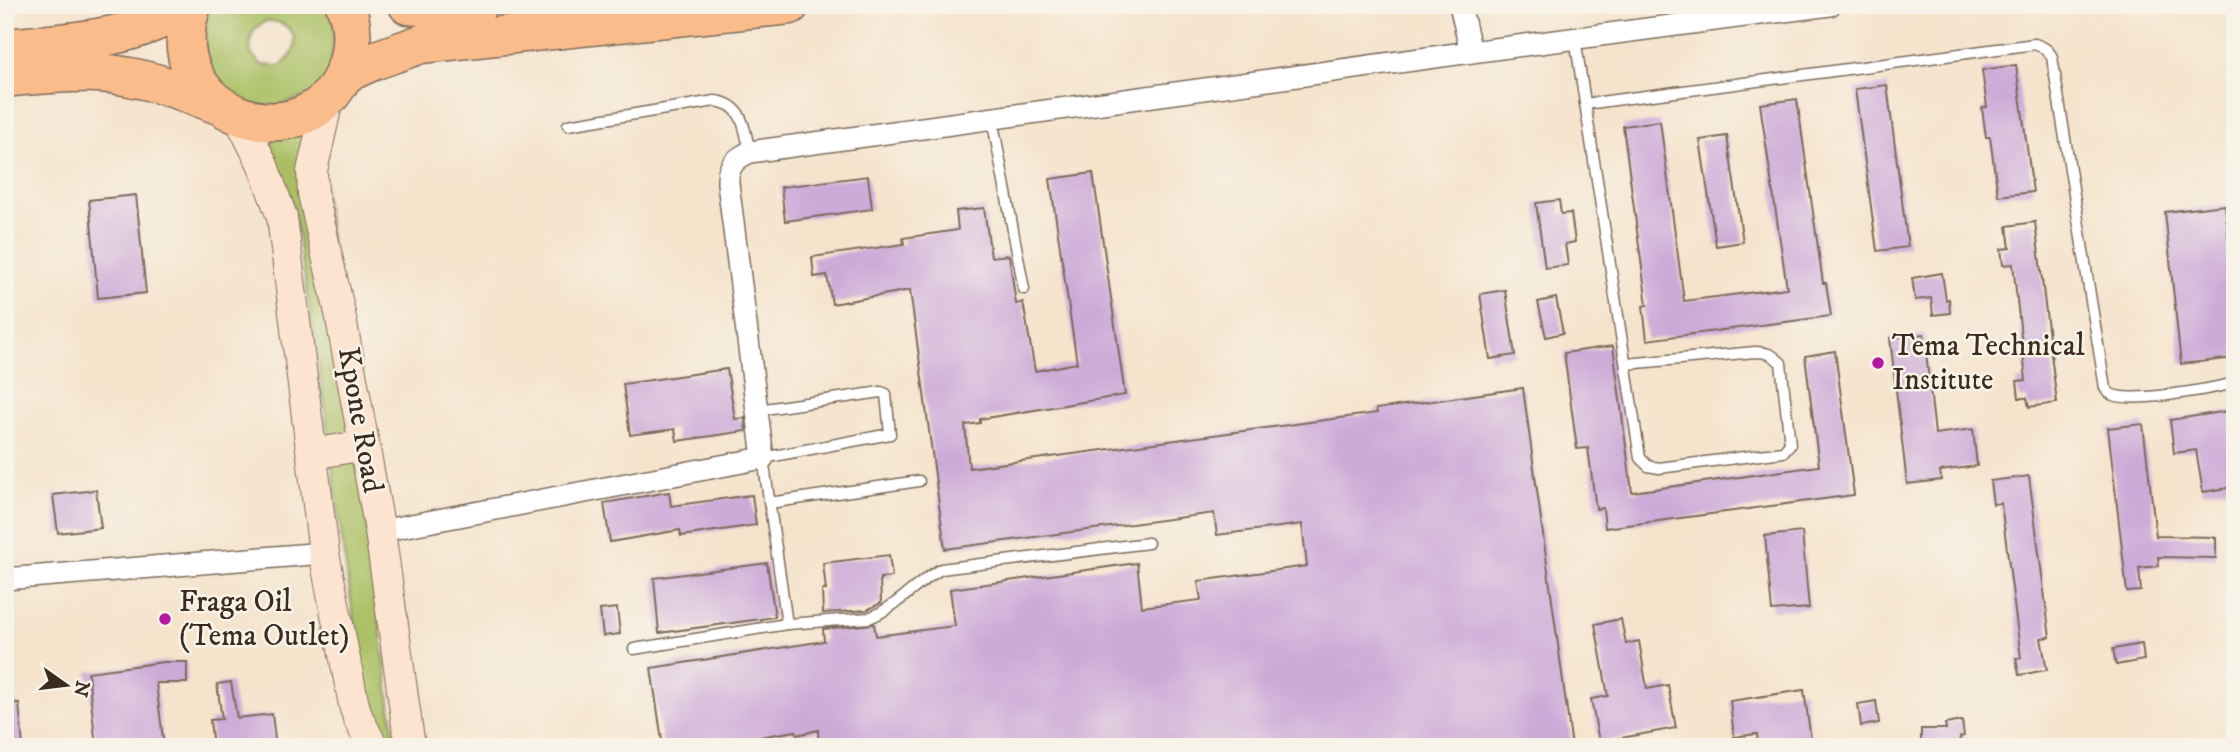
<svg xmlns="http://www.w3.org/2000/svg" width="2240" height="752" font-family="'IM FELL DW Pica',serif">
<style>
.green{fill:#aabf64;stroke:#727441;stroke-width:2;fill-rule:evenodd}
.building{fill:#cdaad8}
.lines{fill:none;stroke-linecap:round;stroke-linejoin:round}
.lane-casing{stroke:#7c6b5b;stroke-width:13}
.street-casing{stroke:#7c6b5b;stroke-width:24}
.secondary-casing{stroke:#7c6b5b;stroke-width:32}
.highway-casing{stroke:#7c6b5b;stroke-width:41}
.lane{stroke:#fff;stroke-width:10}
.street{stroke:#fff;stroke-width:21}
.secondary{stroke:#fde4d1;stroke-width:30}
.highway{stroke:#fabc8b;stroke-width:38}
.poi-dot{fill:#b5179e;stroke:#f7f3e8;stroke-width:2.5}
.labels{text-anchor:middle;dominant-baseline:central;stroke-width:5;stroke-linejoin:round;paint-order:stroke}
.poi-label{font-size:30px;fill:#3b2a1e;stroke:#f7f3e8;text-anchor:start}
.street-label{font-size:30px;fill:#3b2a1e;stroke:#f7f3e8}
</style>
<rect width="100%" height="100%" fill="#f7f3e8"/>
<filter id="ink" filterUnits="userSpaceOnUse"><feTurbulence type="fractalNoise" baseFrequency=".0143" numOctaves="2"/><feDisplacementMap in="SourceGraphic" scale="14" xChannelSelector="R" yChannelSelector="G"/><feConvolveMatrix kernelMatrix="1 2 1 2 8 2 1 2 1" color-interpolation-filters="sRGB"/></filter>
<filter id="wash" filterUnits="userSpaceOnUse"><feTurbulence type="fractalNoise" baseFrequency=".00686" numOctaves="4" result="noise"/><feDisplacementMap in="SourceGraphic" scale="28" xChannelSelector="R" yChannelSelector="G"/><feGaussianBlur stdDeviation="1.57" result="paint"/><feColorMatrix in="noise" values="0 0 0 0 0 0 0 0 0 0 0 0 0 0 0 0 0 1.4 0 .05"/><feComposite in="paint" operator="in"/></filter>
<g filter="url(#wash)">
<rect width="100%" height="100%" fill="#f5e3cc"/>
<g class="green">
<path d="M211 5H333L335 8 329 89 252 114 203 66 208 10ZM266 21C297 19 306 53 278 66L262 65 251 54C248 38 252 28 266 21Z"/>
<polygon points="315,123 394,734 384,734 371,703 361,668 343,548 324,401 293,204 264,141"/>
</g>
<g id="blocks">
<g class="building">
<polygon points="2016,65 2033,192 1998,196 1990,137 1986,137 1982,108 1987,107 1982,70"/>
<polygon points="1887,85 1908,247 1877,251 1855,89"/>
<polygon points="1797,99 1823,283 1826,283 1831,316 1647,340 1643,306 1647,305 1623,126 1660,121 1684,301 1787,288 1760,104"/>
<polygon points="1727,136 1743,242 1716,246 1700,140"/>
<polygon points="1093,173 1125,395 980,419 980,423 965,425 969,468 1377,413 1376,409 1523,388 1572,747 819,747 818,730 797,735 796,731 698,747 663,747 651,668 824,641 823,629 874,624 876,636 955,626 950,589 1137,563 1142,607 1201,600 1198,581 1307,566 1302,524 1217,535 1214,513 945,549 910,290 832,304 827,275 814,277 812,257 904,244 903,238 958,230 956,211 984,208 991,257 1009,255 1016,304 1023,302 1035,371 1077,363 1050,179"/>
<polygon points="868,176 872,209 785,221 781,187"/>
<polygon points="136,195 146,293 98,298 89,200"/>
<polygon points="1559,200 1561,214 1571,213 1575,242 1565,244 1568,265 1545,268 1536,203"/>
<polygon points="2225,205 2235,300 2235,358 2181,364 2165,212"/>
<polygon points="2035,222 2057,403 2029,407 2027,398 2019,398 2017,381 2026,380 2013,264 2003,265 2001,249 2010,248 2007,226"/>
<polygon points="1942,273 1946,300 1949,299 1950,313 1933,315 1931,298 1915,300 1912,278"/>
<polygon points="1505,290 1515,355 1490,359 1480,294"/>
<polygon points="1556,298 1563,333 1546,337 1538,302"/>
<polygon points="1924,334 1935,434 1973,429 1977,466 1940,471 1941,480 1907,484 1890,338"/>
<polygon points="1613,346 1632,492 1819,466 1805,356 1835,351 1854,495 1605,528 1603,508 1596,509 1588,448 1577,449 1564,353"/>
<polygon points="727,369 735,419 745,418 746,431 677,441 675,429 630,435 623,384"/>
<polygon points="2235,410 2235,487 2203,492 2196,450 2174,453 2170,420"/>
<polygon points="2143,424 2156,536 2216,537 2216,558 2158,557 2159,566 2139,568 2141,591 2127,592 2108,428"/>
<polygon points="2029,476 2050,637 2041,638 2047,670 2019,675 2016,658 2021,658 2001,503 1993,504 1990,481"/>
<polygon points="96,490 101,528 58,533 53,495"/>
<polygon points="669,492 671,506 752,495 756,525 681,536 680,530 610,542 604,503"/>
<polygon points="1802,532 1809,608 1772,611 1765,536"/>
<polygon points="889,555 892,577 880,578 881,603 867,610 823,613 822,590 826,590 823,563"/>
<polygon points="767,563 775,617 659,633 654,578"/>
<polygon points="617,608 620,634 603,636 600,610"/>
<polygon points="1621,619 1626,644 1639,641 1647,689 1668,685 1676,728 1599,742 1591,699 1608,696 1595,624"/>
<polygon points="2142,644 2144,660 2116,665 2113,649"/>
<polygon points="164,662 187,662 187,683 156,683 164,747 96,747 88,672"/>
<polygon points="231,682 237,718 272,714 276,747 213,747 210,720 222,719 217,684"/>
<polygon points="1804,690 1812,747 1758,747 1757,734 1734,737 1730,701"/>
<polygon points="1876,701 1879,723 1861,726 1858,704"/>
<polygon points="19,703 23,747 5,747 5,704"/>
<polygon points="1962,721 1964,736 1960,737 1961,747 1921,747 1921,729 1946,729 1945,724"/>
</g>
</g>
</g>
<g filter="url(#ink)">
<use href="#blocks" fill-opacity="0" stroke="#7c6b5b" stroke-width="2"/>
<g class="lines">
<defs>
<g id="lane">
<path d="M1575 38 1640 458 1648 466 1659 468 1783 452 1790 444 1781 363C1772 354 1767 352 1755 352L1626 364"/>
<path d="M1585 104 2035 44C2043 47 2048 49 2052 57L2105 388C2108 392 2108 393 2113 395 2135 403 2210 389 2235 383"/>
<polyline points="992,118 1024,289"/>
<path d="M568 125 715 101C744 104 744 128 750 152"/>
<polyline points="758,410 881,392 886,394 890,434 763,458 787,624"/>
<polyline points="769,503 919,481"/>
<path d="M634 649 787 624 869 618C896 608 916 583 941 569L1148 543"/>
</g>
<g id="street">
<polyline points="1460,5 1471,52"/>
<path d="M380 531 763 458 728 183C727 166 736 158 750 152L1471 52 1830 5"/>
<polyline points="5,579 324,553"/>
</g>
<g id="secondary">
<polyline points="329,96 312,171 313,194 340,313 380,531 410,747"/>
<polyline points="239,117 262,163 282,217 324,553 354,705 358,718 373,747"/>
<polyline points="313,454 364,445"/>
</g>
<g id="highway">
<path d="M192 5C152 117 314 171 348 62 353 44 353 22 345 5"/>
<polyline points="408,5 445,8 478,5"/>
<path d="M5 48C65 42 135 41 185 5"/>
<polyline points="344,74 373,61 421,44 790,5"/>
<path d="M5 78C35 75 66 72 97 73 138 75 178 89 216 104"/>
</g>
</defs>
<use href="#lane" class="lane-casing"/>
<use href="#street" class="street-casing"/>
<use href="#secondary" class="secondary-casing"/>
<use href="#highway" class="highway-casing"/>
<use href="#lane" class="lane"/>
<use href="#street" class="street"/>
<use href="#secondary" class="secondary"/>
<use href="#highway" class="highway"/>
</g>
</g>
<g class="poi-dot">
<circle cx="1878" cy="363" r="7"/>
<circle cx="165" cy="619" r="7"/>
</g>
<g class="labels">
<g class="poi-label">
<text x="1892" y="346">Tema Technical<tspan x="1892" dy="34">Institute</tspan></text>
<text x="179" y="602">Fraga Oil<tspan x="179" dy="34">(Tema Outlet)</tspan></text>
</g>
<g class="street-label">
<text transform="translate(360 420) rotate(80)">Kpone Road</text>
</g>
</g>
<rect width="2240" height="752" fill="none" stroke="#f7f3e8" stroke-width="28"/>
<g transform="translate(66 685) rotate(104)" stroke="#f7f3e8" stroke-width="5" paint-order="stroke">
<path d="M0-5L12 26L0 18L-12 26Z" fill="#3b2a1e"/>
<text y="-10" font-size="19" font-weight="bold" text-anchor="middle" fill="#3b2a1e">N</text>
</g>
</svg>
